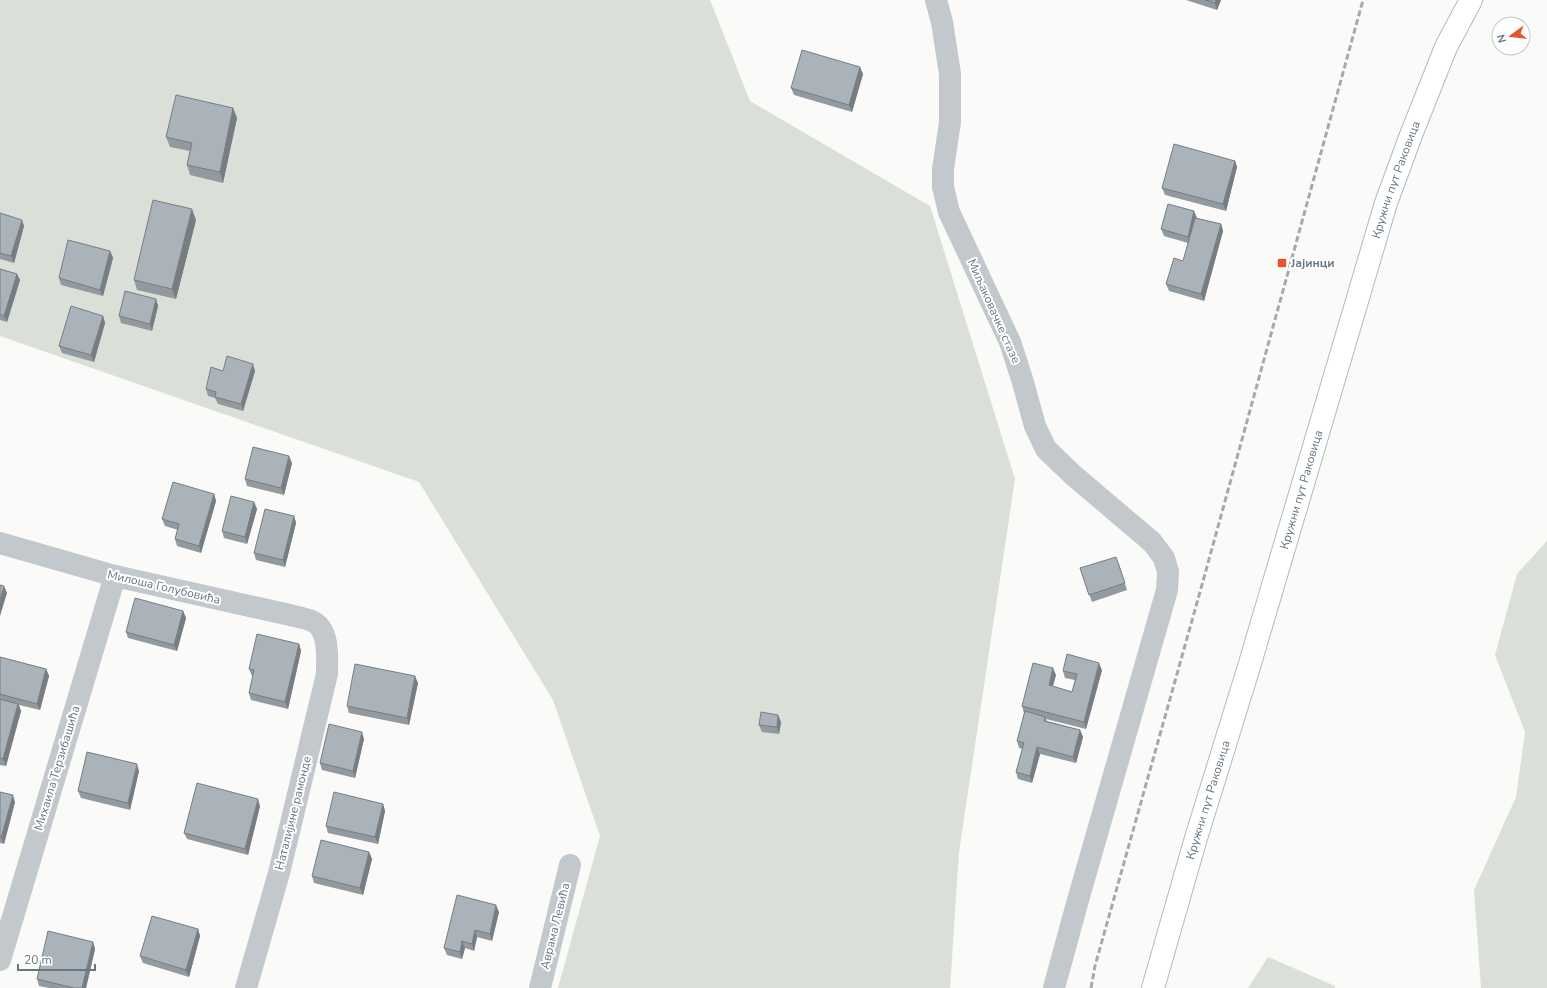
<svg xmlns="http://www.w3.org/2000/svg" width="1547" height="988" font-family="'Nunito Sans',sans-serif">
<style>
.green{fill:#dadfd7}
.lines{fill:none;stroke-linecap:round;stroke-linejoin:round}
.secondary-casing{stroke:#b3babf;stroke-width:24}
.minor{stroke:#c3c8cc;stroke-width:22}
.secondary{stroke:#fff;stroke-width:22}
.rail{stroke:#a2aab0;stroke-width:3;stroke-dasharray:6 3;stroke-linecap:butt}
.wall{fill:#929a9f}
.shaded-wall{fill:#777d82}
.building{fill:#aab3b9;stroke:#777d82}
.poi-dot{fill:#e4572e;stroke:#fff;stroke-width:1.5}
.labels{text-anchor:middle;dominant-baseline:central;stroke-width:4;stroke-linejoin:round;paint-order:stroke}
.street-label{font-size:12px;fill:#657683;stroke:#fff}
.poi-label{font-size:12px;font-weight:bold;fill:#657683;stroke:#fff;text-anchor:start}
</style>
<rect width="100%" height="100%" fill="#fafaf8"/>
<g class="green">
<polygon points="0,0 710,0 750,101 930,206 1015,479 959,852 950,988 558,988 600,836 553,700 419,482 0,336"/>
<polygon points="1547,541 1547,988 1481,988 1474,890 1516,797 1525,732 1495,655 1517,574"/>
<polygon points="1268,957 1335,986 1335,988 1248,988"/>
</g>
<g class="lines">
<defs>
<g id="secondary">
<path id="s1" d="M1153 988 1196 838 1248 670 1386 203 1411 135 1446 47 1471 0"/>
</g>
</defs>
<use href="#secondary" class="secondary-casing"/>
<g class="minor">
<polyline points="936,0 942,22 950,74 950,122 943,169 943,187 949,212 1010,342 1022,379 1035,426 1046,449 1073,475 1152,542 1164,558 1168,572 1167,590 1078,900 1054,988"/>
<path d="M0 543 115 576 290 615C297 617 305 618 312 621 330 629 327 658 327 674L279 873 246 988"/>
<polyline points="0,960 115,576"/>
<polyline points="540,988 570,865"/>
</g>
<use href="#secondary" class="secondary"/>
<polyline class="rail" points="1091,988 1095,966 1200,592 1363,0"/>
</g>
<g class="wall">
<polygon points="1186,0 1221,0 1217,10"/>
<polygon points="863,74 852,112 794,95 791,88"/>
<polygon points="233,108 237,118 223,183 190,175 187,165 190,151 170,147 166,137"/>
<polygon points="1235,161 1237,167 1226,211 1165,195 1162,188"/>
<polygon points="0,213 24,226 14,263 0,259"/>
<polygon points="1197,218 1221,224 1223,231 1204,301 1169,291 1166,284 1183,261 1188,243 1164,236 1161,229"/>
<polygon points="196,220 176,299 137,290 134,280"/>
<polygon points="110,251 113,258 103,296 61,285 59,278"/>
<polygon points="0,269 17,274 20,280 7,322 0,320"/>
<polygon points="156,299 158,306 152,331 121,323 119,316"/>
<polygon points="103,316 105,323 94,362 62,353 59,346"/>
<polygon points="223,371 255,371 243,411 218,404 215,398 208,396 206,389"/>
<polygon points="292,463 284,495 247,486 245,479"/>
<polygon points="214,494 216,501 201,553 177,546 175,539 178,530 165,526 162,519"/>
<polygon points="254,502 257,509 247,544 224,538 222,531"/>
<polygon points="294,516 296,523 285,567 256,560 254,553"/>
<polygon points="1119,564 1127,590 1092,602 1080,568"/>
<polygon points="183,611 186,618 177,651 128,638 126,632"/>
<polygon points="299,644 301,651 288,709 251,700 249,693 253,676 252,676 249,669"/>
<polygon points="0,657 46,669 49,676 40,710 19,705 21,711 6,766 0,765"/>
<polygon points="1102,670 1086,729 1046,719 1047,721 1080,730 1083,737 1076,763 1040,754 1032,783 1018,779 1016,772 1022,749 1019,748 1017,741 1024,713 1022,706 1056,675 1053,686 1072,692 1075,680 1065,678 1063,671"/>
<polygon points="418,683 409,725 349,713 347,706"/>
<polygon points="781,722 779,734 762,732 759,725"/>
<polygon points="364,739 355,778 322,770 320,763"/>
<polygon points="139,771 130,810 81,798 78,791"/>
<polygon points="0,792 15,802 4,844 0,843"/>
<polygon points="383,804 385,811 378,844 328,833 326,826"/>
<polygon points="260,806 248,855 187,839 184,833"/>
<polygon points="369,852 372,859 363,895 314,883 312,876"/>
<polygon points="499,912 492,941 477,937 474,951 465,948 462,959 447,955 444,948"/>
<polygon points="198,929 200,936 189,977 143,963 140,956"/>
<polygon points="93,942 95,949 86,988 49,988 39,986 37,979"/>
</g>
<g class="shaded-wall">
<polygon points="1216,0 1221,0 1217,10 1215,3"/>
<polygon points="860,67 863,74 852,112 849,105"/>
<polygon points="233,108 237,118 223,183 220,172"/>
<polygon points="1235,161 1237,167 1226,211 1223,204"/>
<polygon points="192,209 196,220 176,299 172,289"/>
<polygon points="1194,211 1197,218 1190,244 1188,237"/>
<polygon points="22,220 24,226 14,263 11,256"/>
<polygon points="1221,224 1223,231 1204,301 1201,294"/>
<polygon points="110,251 113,258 103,296 100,290"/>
<polygon points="17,274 20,280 7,322 4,316"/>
<polygon points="156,299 158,306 152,331 150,324"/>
<polygon points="103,316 105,323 94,362 91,355"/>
<polygon points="253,364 255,371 243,411 241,404"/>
<polygon points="289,456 292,463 284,495 281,488"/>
<polygon points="214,494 216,501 201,553 199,546"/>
<polygon points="254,502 257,509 247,544 245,537"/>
<polygon points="294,516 296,523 285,567 283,560"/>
<polygon points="4,586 7,593 0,616 0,601"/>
<polygon points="183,611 186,618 177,651 174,645"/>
<polygon points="299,644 301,651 288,709 285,702"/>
<polygon points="1099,663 1102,670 1086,729 1084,722"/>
<polygon points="1053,668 1056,675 1051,692 1049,685"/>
<polygon points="46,669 49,676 40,710 37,704"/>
<polygon points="415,676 418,683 409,725 407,718"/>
<polygon points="18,704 21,711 6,766 3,759"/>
<polygon points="778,715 781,722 779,734 777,727"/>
<polygon points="1080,730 1083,737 1076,763 1073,757"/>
<polygon points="362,732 364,739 355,778 353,771"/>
<polygon points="1037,747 1040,754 1032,783 1030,776"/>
<polygon points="137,764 139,771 130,810 128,803"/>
<polygon points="13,795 15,802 4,844 1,838"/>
<polygon points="258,799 260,806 248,855 245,849"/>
<polygon points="383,804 385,811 378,844 375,837"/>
<polygon points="369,852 372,859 363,895 360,888"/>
<polygon points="496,905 499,912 492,941 490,934"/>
<polygon points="198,929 200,936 189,977 186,970"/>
<polygon points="475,930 477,937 474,951 472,944"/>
<polygon points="462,941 465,948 462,959 460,952"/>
<polygon points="93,942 95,949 86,988 82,988"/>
</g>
<g class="building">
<polygon points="1205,0 1216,0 1215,3"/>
<polygon points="802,50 860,67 849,105 791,88"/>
<polygon points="176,95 233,108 220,172 187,165 192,143 166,137"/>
<polygon points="1174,144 1235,161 1223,204 1162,188"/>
<polygon points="153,200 192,209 172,289 134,280"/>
<polygon points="1168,204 1194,211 1188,237 1161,229"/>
<polygon points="0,213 22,220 11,256 0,253"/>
<polygon points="1195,218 1221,224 1201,294 1166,284 1174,258 1183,261"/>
<polygon points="68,240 110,251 100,290 59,278"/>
<polygon points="0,269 17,274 4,316 0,314"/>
<polygon points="125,291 156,299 150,324 119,316"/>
<polygon points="71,306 103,316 91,355 59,346"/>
<polygon points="227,356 253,364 241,404 215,397 216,392 206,389 211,367 223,371"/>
<polygon points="253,447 289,456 281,488 245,479"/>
<polygon points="173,482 214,494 199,546 175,539 179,524 162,519"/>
<polygon points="231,496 254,502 245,537 222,531"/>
<polygon points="265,509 294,516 283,560 254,553"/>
<polygon points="1116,557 1125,583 1089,595 1080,568"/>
<polygon points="0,585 4,586 0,601"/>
<polygon points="135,598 183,611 174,645 126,632"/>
<polygon points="257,634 299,644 285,702 249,693 254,670 249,669"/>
<polygon points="1067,654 1099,663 1084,722 1022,706 1033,663 1053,668 1049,685 1072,692 1077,674 1063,671"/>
<polygon points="0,657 46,669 37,704 0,694"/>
<polygon points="355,664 415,676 407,718 347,706"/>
<polygon points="0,699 18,704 3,759 0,758"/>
<polygon points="1025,711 1045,717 1044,721 1080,730 1073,757 1037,747 1030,776 1016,772 1024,743 1017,741"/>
<polygon points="761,712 778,715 777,727 759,725"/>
<polygon points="329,724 362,732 353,771 320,763"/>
<polygon points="87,752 137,764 128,803 78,791"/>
<polygon points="197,783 258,799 245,849 184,833"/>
<polygon points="0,792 13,795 1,838 0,837"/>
<polygon points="334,792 383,804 375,837 326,826"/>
<polygon points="321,840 369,852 360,888 312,876"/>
<polygon points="457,895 496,905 490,934 475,930 472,944 462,941 460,952 444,948"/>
<polygon points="152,916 198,929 186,970 140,956"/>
<polygon points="48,931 93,942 82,988 74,988 37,979"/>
</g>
<rect class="poi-dot" x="1277" y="258" width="10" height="10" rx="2"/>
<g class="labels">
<g class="street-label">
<text stroke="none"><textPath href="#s1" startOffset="844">Кружни пут Раковица</textPath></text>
<text transform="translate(994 311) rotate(66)">Миљаковачке стазе</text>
<text stroke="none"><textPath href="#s1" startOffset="520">Кружни пут Раковица</textPath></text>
<text transform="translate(164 587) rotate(13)">Милоша Голубовића</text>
<text transform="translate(57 768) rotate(-73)">Михаила Терзибашића</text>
<text stroke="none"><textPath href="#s1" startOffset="196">Кружни пут Раковица</textPath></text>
<text transform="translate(293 813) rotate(-76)">Наталијине рамонде</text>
<text transform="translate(555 926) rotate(-76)">Аврама Левића</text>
</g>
<g class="poi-label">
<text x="1291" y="263">Јајинци</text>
</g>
</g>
<g transform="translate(1511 36) rotate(255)"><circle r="19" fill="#ffffff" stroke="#c1c8cd"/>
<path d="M0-3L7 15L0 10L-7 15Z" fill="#e4572e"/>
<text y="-6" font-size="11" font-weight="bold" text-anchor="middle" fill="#657683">N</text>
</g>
<path d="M18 964v6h77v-6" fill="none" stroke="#657683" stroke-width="2"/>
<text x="24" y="964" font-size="12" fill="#657683" stroke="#ffffff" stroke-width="3" paint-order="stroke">20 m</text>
</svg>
